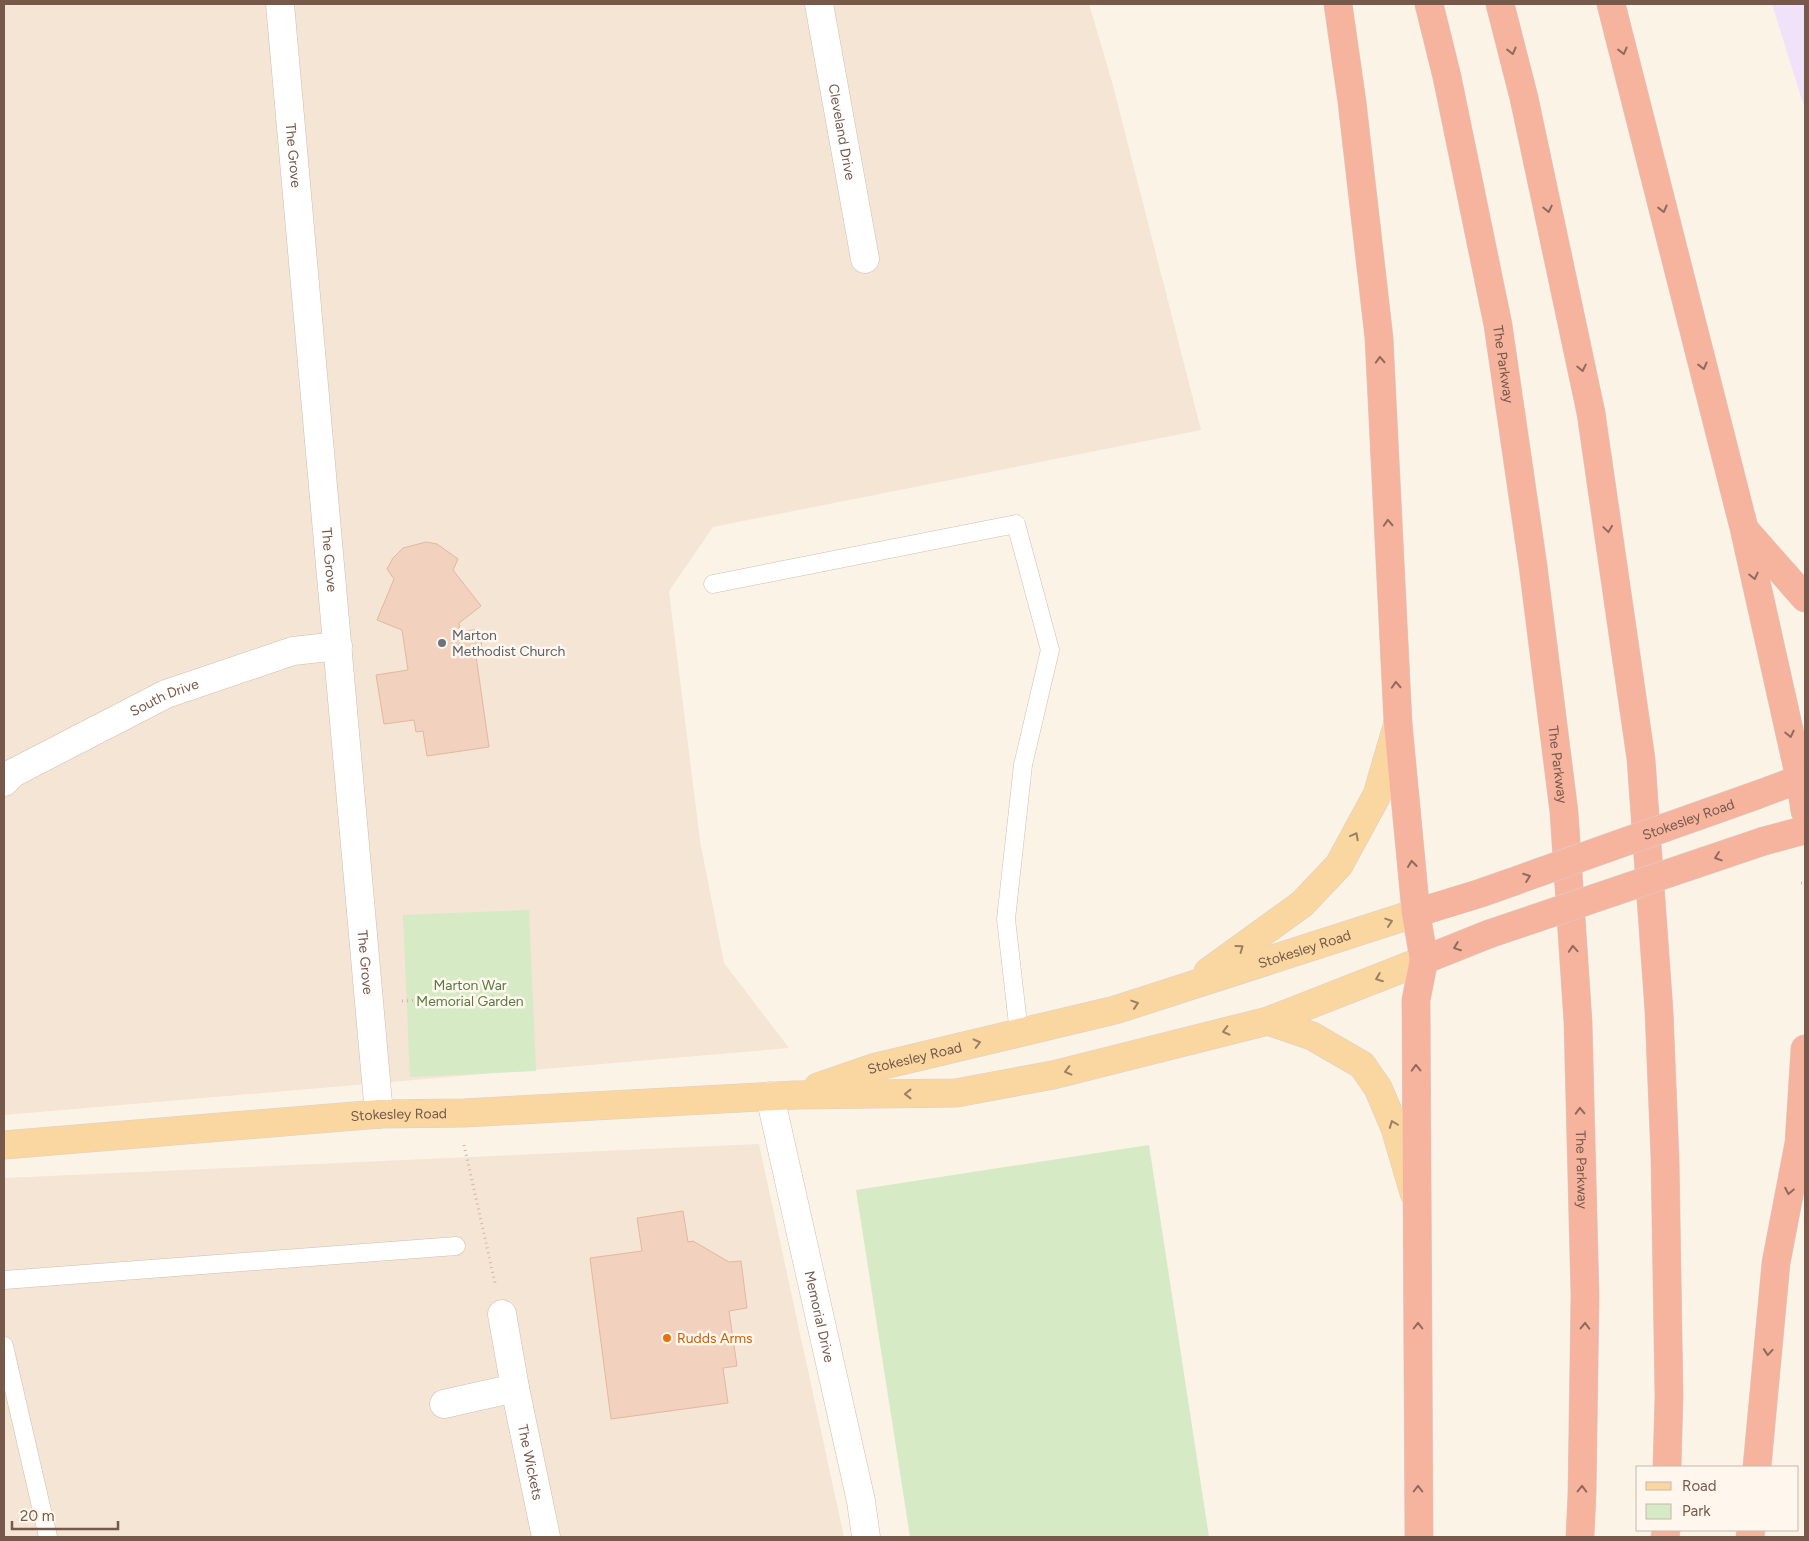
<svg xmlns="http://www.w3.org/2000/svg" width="1809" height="1541" font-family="Figtree,sans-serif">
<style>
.residential{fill:#f4e5d5}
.education{fill:#f0e3f9}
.green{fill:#d5eac5}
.building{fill:#f2d1bf;stroke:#e4b79f}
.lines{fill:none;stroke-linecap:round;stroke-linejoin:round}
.lane-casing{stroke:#d0bdaf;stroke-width:19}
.street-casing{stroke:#d0bdaf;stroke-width:29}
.primary-casing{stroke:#d9d1cd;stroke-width:29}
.highway-casing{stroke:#d9d1cd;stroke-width:29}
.path{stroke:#d7b5a1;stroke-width:3;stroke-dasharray:1 4;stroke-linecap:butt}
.lane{stroke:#fff;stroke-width:18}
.street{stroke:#fff;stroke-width:28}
.primary{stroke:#fad6a0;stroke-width:28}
.highway{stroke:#f6b39e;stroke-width:28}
.highway-bridge-casing{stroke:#d9d1cd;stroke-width:29;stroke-linecap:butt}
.highway-bridge{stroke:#f6b39e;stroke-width:28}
.oneway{stroke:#906b5c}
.oneway2{stroke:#9e7e64}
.worship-dot{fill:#6b7280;stroke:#fff7ed;stroke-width:2}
.food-dot{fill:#e8710a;stroke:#fff7ed;stroke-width:2}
.labels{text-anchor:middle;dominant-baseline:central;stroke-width:5;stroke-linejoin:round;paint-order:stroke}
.street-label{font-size:14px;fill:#76594b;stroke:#fff7ed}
.worship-label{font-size:14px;fill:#5b616d;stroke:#fff7ed;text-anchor:start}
.park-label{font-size:14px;fill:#557c43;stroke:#fff7ed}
.food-label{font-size:14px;fill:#c56008;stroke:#fff7ed;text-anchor:start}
</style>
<rect width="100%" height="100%" fill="#fcf3e7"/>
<g class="residential">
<polygon points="4,4 1089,4 1112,82 1201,430 713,527 669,591 700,841 724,963 789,1048 4,1115"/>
<polygon points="759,1144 844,1537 4,1537 4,1178"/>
</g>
<polygon class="education" points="1772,4 1805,4 1805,110"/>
<g class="green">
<polygon points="529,910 536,1071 410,1077 403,915"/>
<polygon points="1149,1145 1209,1537 910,1537 856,1190"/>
</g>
<g class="building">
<polygon points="426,542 437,544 458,559 453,570 481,606 459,623 460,632 479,629 483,655 476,656 489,747 427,756 423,731 416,732 414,720 384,724 376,675 408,670 402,630 377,620 394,579 387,569 393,558 403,548"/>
<polygon points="683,1211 688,1242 693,1241 729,1262 741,1261 747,1308 729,1311 737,1366 723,1368 728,1403 611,1419 590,1258 642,1251 637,1218"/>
</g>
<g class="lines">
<defs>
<g id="lane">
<polyline points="713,584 1016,524 1050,650 1023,765 1006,919 1019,1033"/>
<polyline points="4,1280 456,1246"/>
<polyline points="4,1346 48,1537"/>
</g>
<g id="street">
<path id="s1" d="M280 4 379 1114"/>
<path id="s2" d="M819 4 865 259"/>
<path id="s3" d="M4 782 13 773 166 694 293 651 338 646"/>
<path id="s4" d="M770 1096 861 1501 866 1537"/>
<path id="s5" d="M502 1314 515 1388 546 1537"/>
<polyline points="444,1404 515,1388"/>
</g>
<g id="primary">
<polyline points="1208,972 1302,904 1339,865 1377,795 1398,723"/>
<polyline points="1268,1021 1312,1036 1362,1065 1378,1088 1395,1128 1414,1193"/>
<path id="s6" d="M818 1087 876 1067 1115 1010 1416 913"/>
<path id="s7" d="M4 1145 379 1114 464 1113 796 1095 956 1093 1053 1075 1268 1021 1424 960"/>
</g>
<g id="highway">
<polyline points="1338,4 1352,102 1379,338 1398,723 1416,913 1424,960 1416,1000 1419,1537"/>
<path id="s8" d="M1429 4 1447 77 1498 325 1533 566 1564 812 1578 1022 1585 1296 1582 1494 1580 1537"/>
<polyline points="1500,4 1524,98 1591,413 1641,759 1659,1011 1665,1158 1669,1396 1667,1467"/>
<polyline points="1611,4 1744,528 1800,779 1805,811"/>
<polyline points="1746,531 1805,598"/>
<polyline points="1757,795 1805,777"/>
<polyline points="1764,841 1805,830"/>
<polyline points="1416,913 1481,893"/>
<polyline points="1424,960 1489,934"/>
<polyline points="1757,1467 1776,1263 1799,1143 1805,1049"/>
<polyline points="1665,1537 1666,1530"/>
<polyline points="1750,1537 1751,1530"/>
</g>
</defs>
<use href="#lane" class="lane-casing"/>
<use href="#street" class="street-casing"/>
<use href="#primary" class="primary-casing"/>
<use href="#highway" class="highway-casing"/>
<g class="path">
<polyline points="1801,883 1805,883"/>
<polyline points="402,1001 496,996"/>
<polyline points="464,1145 495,1283"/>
</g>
<use href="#lane" class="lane"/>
<use href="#street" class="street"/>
<use href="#primary" class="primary"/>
<use href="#highway" class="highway"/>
<defs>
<g id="highway-bridge">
<path id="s9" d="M1481 893 1757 795"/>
<polyline points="1489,934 1764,841"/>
</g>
</defs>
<use href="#highway-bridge" class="highway-bridge-casing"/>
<use href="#highway-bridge" class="highway-bridge"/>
</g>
<defs><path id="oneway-chevron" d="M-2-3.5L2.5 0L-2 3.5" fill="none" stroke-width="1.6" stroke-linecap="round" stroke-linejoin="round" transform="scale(1.25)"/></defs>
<g class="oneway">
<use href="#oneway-chevron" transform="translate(1512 51) rotate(76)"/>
<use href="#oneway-chevron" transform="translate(1623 51) rotate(76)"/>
<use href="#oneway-chevron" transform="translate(1548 209) rotate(78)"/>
<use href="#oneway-chevron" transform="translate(1663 209) rotate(76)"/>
<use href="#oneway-chevron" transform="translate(1380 360) rotate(-93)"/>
<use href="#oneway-chevron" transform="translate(1703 366) rotate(76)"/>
<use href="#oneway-chevron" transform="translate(1582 368) rotate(78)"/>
<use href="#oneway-chevron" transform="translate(1388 523) rotate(-93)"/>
<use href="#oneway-chevron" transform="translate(1608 529) rotate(82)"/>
<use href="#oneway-chevron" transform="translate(1754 576) rotate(77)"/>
<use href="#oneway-chevron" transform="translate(1396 685) rotate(-93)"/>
<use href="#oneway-chevron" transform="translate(1790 734) rotate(77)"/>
<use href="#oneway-chevron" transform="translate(1718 857) rotate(161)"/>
<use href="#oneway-chevron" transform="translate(1412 864) rotate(-96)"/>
<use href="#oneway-chevron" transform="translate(1527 877) rotate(-20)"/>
<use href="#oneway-chevron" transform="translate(1457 947) rotate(159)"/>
<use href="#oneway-chevron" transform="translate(1573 949) rotate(-94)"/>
<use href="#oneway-chevron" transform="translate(1416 1068) rotate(-91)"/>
<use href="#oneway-chevron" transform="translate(1580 1111) rotate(-92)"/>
<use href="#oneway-chevron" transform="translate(1789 1191) rotate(101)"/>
<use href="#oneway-chevron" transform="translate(1418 1326) rotate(-90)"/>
<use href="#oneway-chevron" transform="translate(1585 1326) rotate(-89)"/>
<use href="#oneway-chevron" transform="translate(1768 1352) rotate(95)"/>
<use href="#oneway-chevron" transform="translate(1418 1489) rotate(-90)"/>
<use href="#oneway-chevron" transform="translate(1582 1489) rotate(-89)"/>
</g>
<g class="oneway2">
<use href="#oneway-chevron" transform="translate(1355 836) rotate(-62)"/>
<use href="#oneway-chevron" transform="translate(1389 922) rotate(-18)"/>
<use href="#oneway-chevron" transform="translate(1240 948) rotate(-36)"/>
<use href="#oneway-chevron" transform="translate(1379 978) rotate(159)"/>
<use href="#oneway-chevron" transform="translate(1135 1004) rotate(-18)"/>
<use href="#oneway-chevron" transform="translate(1226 1031) rotate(166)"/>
<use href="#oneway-chevron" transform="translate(977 1043) rotate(-14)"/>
<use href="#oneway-chevron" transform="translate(1068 1071) rotate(166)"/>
<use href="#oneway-chevron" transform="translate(908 1094) rotate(180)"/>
<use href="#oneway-chevron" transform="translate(1393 1124) rotate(-111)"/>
</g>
<circle class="worship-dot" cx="442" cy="643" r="5"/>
<circle class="food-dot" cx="667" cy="1338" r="5"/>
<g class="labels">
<g class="street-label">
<text stroke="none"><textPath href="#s2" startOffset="130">Cleveland Drive</textPath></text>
<text stroke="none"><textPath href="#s1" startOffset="152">The Grove</textPath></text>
<text stroke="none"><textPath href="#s8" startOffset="368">The Parkway</textPath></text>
<text stroke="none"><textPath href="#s1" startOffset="558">The Grove</textPath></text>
<text stroke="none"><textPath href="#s3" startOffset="182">South Drive</textPath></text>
<text stroke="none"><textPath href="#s8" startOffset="772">The Parkway</textPath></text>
<text stroke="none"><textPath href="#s9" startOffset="220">Stokesley Road</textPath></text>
<text stroke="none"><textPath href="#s6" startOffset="506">Stokesley Road</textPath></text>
<text stroke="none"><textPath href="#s1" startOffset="962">The Grove</textPath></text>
<text stroke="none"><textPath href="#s6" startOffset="101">Stokesley Road</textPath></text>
<text stroke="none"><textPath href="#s7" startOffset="396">Stokesley Road</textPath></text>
<text stroke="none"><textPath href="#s8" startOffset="1178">The Parkway</textPath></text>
<text stroke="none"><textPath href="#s4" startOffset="226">Memorial Drive</textPath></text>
<text stroke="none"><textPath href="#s5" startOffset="151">The Wickets</textPath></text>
</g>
<g class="worship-label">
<text x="452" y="635">Marton<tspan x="452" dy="16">Methodist Church</tspan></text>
</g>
<g class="park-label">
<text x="470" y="985">Marton War<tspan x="470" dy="16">Memorial Garden</tspan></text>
</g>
<g class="food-label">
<text x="677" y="1338">Rudds Arms</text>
</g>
</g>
<rect width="1809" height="1541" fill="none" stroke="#76594b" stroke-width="10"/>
<rect x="1636" y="1466" width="162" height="65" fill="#fff7ed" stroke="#c8b8ac"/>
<rect x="1646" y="1482" width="25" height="8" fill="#fad6a0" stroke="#c8b8ac"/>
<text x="1682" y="1491" font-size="15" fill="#76594b">Road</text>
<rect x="1646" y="1504" width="25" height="15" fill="#d5eac5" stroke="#c8b8ac"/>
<text x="1682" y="1516" font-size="15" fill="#76594b">Park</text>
<path d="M12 1521v8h106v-8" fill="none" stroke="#76594b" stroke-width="2.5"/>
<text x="20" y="1521" font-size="15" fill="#76594b" stroke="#fff7ed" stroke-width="4" paint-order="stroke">20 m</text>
</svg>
